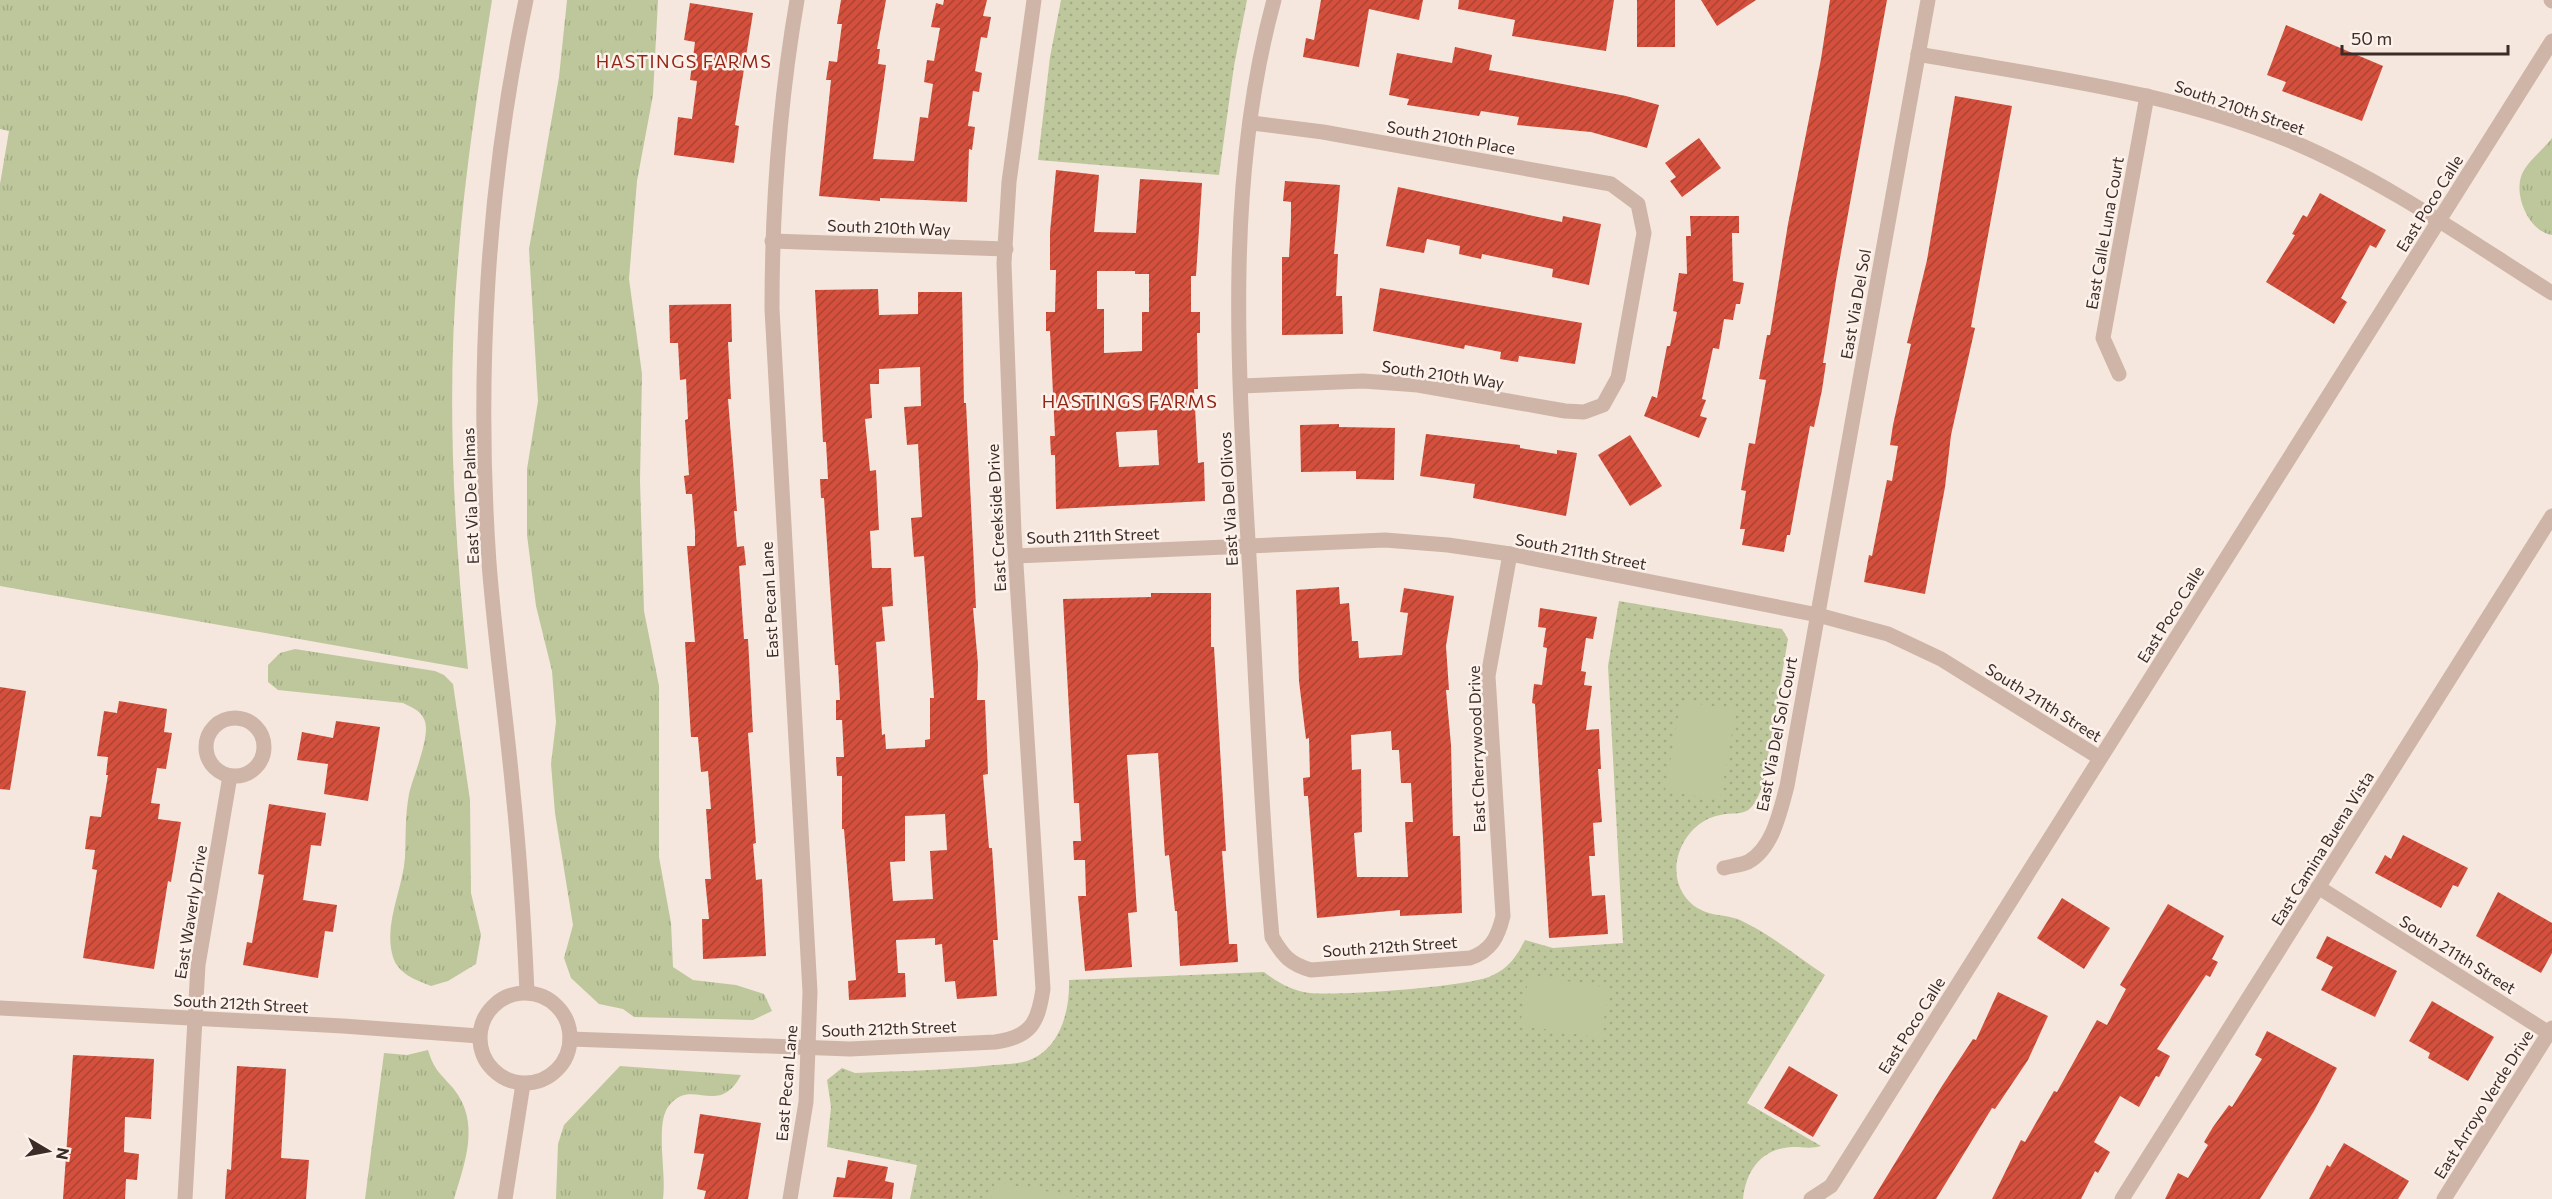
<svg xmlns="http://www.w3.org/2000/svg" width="2552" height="1199" font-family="Commissioner,sans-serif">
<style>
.grass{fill:url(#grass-tufts)}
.park{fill:url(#park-dots)}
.pitch{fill:#bdc79b}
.building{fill:url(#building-hatch);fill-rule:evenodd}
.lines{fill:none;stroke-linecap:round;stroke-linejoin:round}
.minor{stroke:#cfb5a7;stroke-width:15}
.labels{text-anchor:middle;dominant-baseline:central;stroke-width:5;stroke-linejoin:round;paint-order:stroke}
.street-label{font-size:16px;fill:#3b2c28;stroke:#fcf2eb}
.neighbourhood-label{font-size:18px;letter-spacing:1.5px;fill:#942617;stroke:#fcf2eb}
</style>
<defs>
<pattern id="grass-tufts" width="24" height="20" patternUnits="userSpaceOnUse" patternTransform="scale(1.5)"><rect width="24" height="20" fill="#bdc79b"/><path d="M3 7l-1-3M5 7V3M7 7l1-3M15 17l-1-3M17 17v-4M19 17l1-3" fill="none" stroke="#a3ab86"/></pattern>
<pattern id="park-dots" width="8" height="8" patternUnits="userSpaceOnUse" patternTransform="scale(1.5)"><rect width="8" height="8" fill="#bdc79b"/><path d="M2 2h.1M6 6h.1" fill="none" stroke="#a3ab86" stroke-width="1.8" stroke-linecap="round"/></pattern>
<pattern id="building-hatch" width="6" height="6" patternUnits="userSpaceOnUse" patternTransform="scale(1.5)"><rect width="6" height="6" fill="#d4503d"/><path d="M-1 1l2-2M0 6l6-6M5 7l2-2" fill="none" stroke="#ad4333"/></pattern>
</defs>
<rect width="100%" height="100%" fill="#f5e7dd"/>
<g class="grass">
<path d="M0 0H492C478 87 465 173 458 261 446 397 454 534 468 669L0 586V184L9 131 0 129Z"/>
<polygon points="567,0 658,0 653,95 637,181 629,279 642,374 640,481 644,611 659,686 659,857 671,923 673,967 693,980 736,985 764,994 772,1011 753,1020 634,1017 623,1009 599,1004 571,978 564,958 573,925 555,813 551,764 556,722 552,671 536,606 527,535 527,469 538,401 529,249 559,77"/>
<path d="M2552 138V235C2529 232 2513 195 2522 174 2528 161 2543 150 2552 138Z"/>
<path d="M295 649 435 671 444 675 453 684 470 800 471 893 481 935 476 964 448 981 431 986C416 980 398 974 393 957 383 925 403 889 405 857 406 836 405 815 409 794 413 776 432 734 424 719 420 710 411 707 403 703L278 690 268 682V665L280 653Z"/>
<path d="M428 1050C434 1070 440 1073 453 1088 481 1122 465 1162 454 1199H365L384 1053 407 1055Z"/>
<path d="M620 1066 741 1075C718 1119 691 1075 668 1107 655 1125 667 1175 663 1199H556L558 1144 564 1125Z"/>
</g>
<g class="park">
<polygon points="1061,0 1247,0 1234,66 1219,175 1038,160 1050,57"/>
<path d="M1619 601 1782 629 1788 639 1764 780C1749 830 1738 804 1706 820 1676 836 1664 881 1693 905 1710 918 1723 913 1740 920 1770 934 1798 957 1825 975L1747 1103 1821 1146C1811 1149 1803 1147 1793 1147 1762 1148 1746 1170 1743 1199H910L917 1165 827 1147 831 1107 827 1080 842 1068 855 1073C902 1071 948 1070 994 1065 1004 1064 1017 1064 1027 1061 1060 1050 1070 1011 1069 980L1264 972C1277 982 1293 991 1310 993 1338 996 1468 987 1491 976 1508 969 1517 956 1525 940L1553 948 1623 943 1608 666Z"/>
</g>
<g class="pitch">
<polygon points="1681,701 1736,710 1720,800 1665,791"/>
<polygon points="1529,975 1609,988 1601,1038 1520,1025"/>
<polygon points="995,1182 1084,1198 1084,1199 991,1199"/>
</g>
<g class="building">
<polygon points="841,0 886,0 877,49 880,49 878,64 886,65 873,159 914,161 920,117 928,118 933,84 924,82 927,60 934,61 940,28 931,27 936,3 943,5 944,0 987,0 983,16 991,17 987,38 981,37 975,71 982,73 979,92 973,91 968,126 975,127 972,150 969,149 967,202 880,198 880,201 819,196 831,80 826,80 829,61 837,62 842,24 837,24"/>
<polygon points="1321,0 1423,0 1419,20 1369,9 1359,67 1303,57 1306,38 1314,40"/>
<polygon points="1459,0 1614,0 1606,51 1512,36 1515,20 1458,9"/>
<rect x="1637" y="0" width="38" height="47"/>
<polygon points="1701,0 1756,0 1717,26"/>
<polygon points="1830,0 1887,0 1836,280 1823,363 1826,363 1822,390 1814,427 1810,426 1790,535 1787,535 1784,552 1742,545 1745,529 1740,529 1746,491 1741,490 1749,443 1755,444 1766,380 1759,379 1767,335 1770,335 1788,224 1821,59"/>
<polygon points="690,3 753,13 735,125 739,126 734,163 674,155 678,117 692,119 697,81 690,80 695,42 684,40"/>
<polygon points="2286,25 2383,66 2362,121 2282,91 2286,82 2267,75"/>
<polygon points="1455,47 1492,55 1489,70 1626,96 1659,105 1647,148 1591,132 1517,125 1519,117 1481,111 1479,116 1407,105 1409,99 1389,95 1397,53 1452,63"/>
<polygon points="1955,96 2012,106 1971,327 1975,328 1951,435 1945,487 1925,594 1864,582 1869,555 1872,556 1887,480 1892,481 1898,446 1890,445 1893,425 1911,344 1907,343 1927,260"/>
<polygon points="1699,138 1721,168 1682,197 1670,181 1676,177 1665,163"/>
<path d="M1056 170 1099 175 1094 232 1136 233 1140 179 1202 183 1196 276H1191V312H1200V333H1197L1198 389H1194L1198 463 1204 462 1205 501 1056 509 1055 455H1051L1050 436H1055L1050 331H1046V312H1055L1056 270H1050V232ZM1097 271H1135V274H1149V312H1142V351L1104 353V309H1097ZM1157 430 1159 465 1119 467 1116 432Z"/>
<polygon points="1285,181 1340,185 1334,254 1338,254 1336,296 1342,296 1343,334 1282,335 1282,257 1289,257 1291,220 1291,202 1283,201"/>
<polygon points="1398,187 1562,222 1563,216 1601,224 1589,285 1552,277 1553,269 1482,254 1481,259 1459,254 1460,246 1427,239 1424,253 1386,246"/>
<polygon points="2320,193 2386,230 2376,248 2370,245 2341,298 2347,302 2334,324 2266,282 2295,235 2292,234 2303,215 2307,217"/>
<polygon points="1690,216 1739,216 1739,233 1732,233 1733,281 1744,283 1740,304 1736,304 1733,320 1724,319 1719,349 1713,348 1702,399 1706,400 1700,416 1707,418 1699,438 1644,416 1652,396 1657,398 1667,346 1670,346 1677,312 1673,311 1679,273 1687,274 1686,236 1691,236"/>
<polygon points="1380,288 1582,323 1575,364 1519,356 1518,362 1500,359 1501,352 1465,345 1464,349 1373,331"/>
<path d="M878 289 879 315 918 314V292H962L964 403H966L976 608H973L978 664 977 700H985L988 774 983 775 989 848H992L998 940H993L997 996 957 999 955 981 945 982 942 944 935 945V938L896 940 898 973H905L906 997 849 1000 848 981 856 980 844 829H842V776H837L836 757H844L842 720H836V700H840L838 665H835L824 498H821L820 479H828L826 442H823L815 290ZM920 367 921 406 904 407 907 445 918 444 922 517 911 518 914 557 924 556 934 698H930V739L925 740V747L886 749 885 734 882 735 876 642 885 641 882 607 893 606 891 568H872L870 531 879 530 876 470 870 471 865 419 872 418 870 384H879V369ZM945 814 947 850 930 851 933 899 893 901 890 862 905 861V816Z"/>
<polygon points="731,304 732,342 728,342 731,399 728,399 737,511 734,511 737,547 744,546 746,565 739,566 744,639 748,639 753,732 748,733 756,843 753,844 756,880 762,879 766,956 703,959 702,919 709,919 705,879 711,879 706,809 711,809 708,771 701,772 698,737 691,737 685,642 695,642 687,546 695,546 695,531 692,494 686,494 684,476 689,475 685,420 688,419 686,379 680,380 678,343 670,343 669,305"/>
<polygon points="1339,424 1339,427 1395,428 1394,480 1356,479 1356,471 1301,472 1300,425"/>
<polygon points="1426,434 1520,445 1520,448 1557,454 1557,450 1577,453 1566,516 1473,498 1475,484 1420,476"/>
<polygon points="1630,435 1662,486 1630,506 1598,455"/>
<path d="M1339 587 1340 604 1349 603 1352 641H1358L1359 658 1402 655 1408 613 1400 612 1404 588 1454 596 1446 646 1449 690H1446L1451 745 1453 836H1460L1462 913 1400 916V910L1317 918 1308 796H1304L1303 778 1310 777 1309 738 1306 739 1299 681 1296 590ZM1391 731 1392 750H1399L1401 783H1411L1413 822H1405L1408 877H1357L1354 833 1362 832 1361 769 1352 770 1351 735Z"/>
<polygon points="1151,593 1211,593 1211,647 1214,647 1226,851 1222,851 1229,944 1237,944 1238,962 1180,966 1177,911 1175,911 1169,855 1165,856 1158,753 1127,755 1137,912 1128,913 1132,967 1085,971 1078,896 1086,896 1085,860 1074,860 1073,841 1081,841 1079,803 1074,803 1063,599 1151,597"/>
<polygon points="1540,608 1597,617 1593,639 1586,638 1581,671 1586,672 1584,685 1592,686 1586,730 1599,729 1601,769 1598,769 1602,822 1593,823 1595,856 1589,856 1592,896 1605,895 1608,934 1549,938 1535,704 1532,703 1534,684 1542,685 1547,648 1543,647 1546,628 1538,627"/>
<polygon points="0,687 26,691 10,790 0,789"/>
<polygon points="119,701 167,709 164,732 172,733 166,769 157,768 151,803 160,804 158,819 181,822 171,882 168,881 154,969 83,958 97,870 92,869 95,850 85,849 90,816 101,817 108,775 106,775 108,757 97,756 104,711 117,713"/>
<polygon points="336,721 380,727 368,801 324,794 328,764 297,760 302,732 333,738"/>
<polygon points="269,804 326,813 321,846 311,845 303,900 337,905 333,932 325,931 318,978 243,965 247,942 252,943 264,875 258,874"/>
<polygon points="2403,835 2468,868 2458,887 2453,885 2441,908 2375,873 2385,855 2391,859"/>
<polygon points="2498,892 2552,923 2552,953 2541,973 2476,936"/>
<polygon points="2062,898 2110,928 2084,969 2037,938"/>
<polygon points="2168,904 2224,936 2212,959 2218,962 2210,977 2206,975 2157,1049 2170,1056 2159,1077 2156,1076 2139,1107 2120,1096 2094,1142 2110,1152 2098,1173 2095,1171 2081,1199 1992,1199 2021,1140 2025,1142 2054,1091 2057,1092 2097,1020 2107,1025 2126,989 2120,985"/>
<polygon points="2327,936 2397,971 2375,1017 2321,990 2333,967 2316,958"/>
<polygon points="1998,992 2048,1016 2028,1060 1995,1109 1992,1108 1936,1199 1873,1199 1942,1086 1973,1039 1976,1040"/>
<polygon points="2432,1001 2494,1037 2468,1081 2428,1058 2430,1053 2409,1041"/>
<polygon points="2267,1031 2337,1068 2314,1111 2260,1199 2165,1199 2178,1173 2188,1178 2208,1145 2204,1142 2213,1127 2229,1105 2232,1107 2262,1059 2255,1055"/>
<polygon points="73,1055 154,1059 151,1119 125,1117 124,1152 139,1154 137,1180 126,1179 125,1199 63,1199"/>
<polygon points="237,1066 286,1069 281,1158 309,1160 306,1199 225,1199 227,1169 231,1170"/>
<polygon points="1789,1066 1838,1095 1813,1137 1764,1108"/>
<polygon points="700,1114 761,1123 748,1199 704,1199 706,1191 697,1189 704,1154 694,1153"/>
<polygon points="2344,1143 2409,1181 2398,1199 2309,1199 2327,1165 2330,1167"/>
<polygon points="848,1160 888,1167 885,1181 894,1183 892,1199 833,1197 837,1177 845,1178"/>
</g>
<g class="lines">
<g class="minor">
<path d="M526 0C487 183 476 376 489 563 495 640 506 716 513 792 520 859 524 925 527 992"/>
<path d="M1274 0C1223 186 1239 384 1250 574 1257 695 1261 816 1272 937 1283 956 1290 964 1311 970L1470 958C1491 951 1498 937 1503 916L1488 676 1510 554"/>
<polyline points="2551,0 2552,1"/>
<path d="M1918 54C2044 77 2174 92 2293 142 2385 181 2468 240 2552 293"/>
<polyline points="772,241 1006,249"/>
<polyline points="2119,374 2103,338 2147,96"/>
<polyline points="1241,386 1363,381 1418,385 1565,411 1584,412 1603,405 1618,378 1644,233 1638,204 1611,184 1323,132 1252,123"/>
<polyline points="1016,556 1385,540 1448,545 1510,554 1818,615 1888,634 1941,659 2100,758"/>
<circle cx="235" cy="747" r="29"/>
<path d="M1724 868C1731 866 1741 865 1748 862 1773 848 1780 812 1787 786L1928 0"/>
<polyline points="2318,887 2549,1033"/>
<circle cx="525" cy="1038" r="45"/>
<polyline points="0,1008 343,1026 479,1036"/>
<path d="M570 1039 850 1049 995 1042C1031 1037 1038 1023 1043 989L1014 533 1004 263 1009 182 1034 0"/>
<polyline points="185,1199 198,965 230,776"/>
<polyline points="505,1199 523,1084"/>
<path d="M790 1199 806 1102 810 992 772 309C772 203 779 105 797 0"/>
<polyline points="1811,1199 1831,1186 2552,41"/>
<polyline points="2122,1199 2552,516"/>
<polyline points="2444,1199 2552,1028"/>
</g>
</g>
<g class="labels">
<g class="street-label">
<text transform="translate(2240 107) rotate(19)">South 210th Street</text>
<text transform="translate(1451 137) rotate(10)">South 210th Place</text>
<text transform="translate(2429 203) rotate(-58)">East Poco Calle</text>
<text transform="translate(889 227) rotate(2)">South 210th Way</text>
<text transform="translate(2104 233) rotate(-80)">East Calle Luna Court</text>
<text transform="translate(1855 304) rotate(-80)">East Via Del Sol</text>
<text transform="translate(1443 374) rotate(8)">South 210th Way</text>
<text transform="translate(470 496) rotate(-92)">East Via De Palmas</text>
<text transform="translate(1228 499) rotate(-93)">East Via Del Olivos</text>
<text transform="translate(996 518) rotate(-93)">East Creekside Drive</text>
<text transform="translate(1093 535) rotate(-2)">South 211th Street</text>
<text transform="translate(1581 551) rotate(11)">South 211th Street</text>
<text transform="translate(769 600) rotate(-93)">East Pecan Lane</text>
<text transform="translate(2170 614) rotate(-58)">East Poco Calle</text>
<text transform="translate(2044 702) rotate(32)">South 211th Street</text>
<text transform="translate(1776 734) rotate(-79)">East Via Del Sol Court</text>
<text transform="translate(1476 749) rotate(-92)">East Cherrywood Drive</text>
<text transform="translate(2322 848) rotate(-58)">East Camina Buena Vista</text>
<text transform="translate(190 912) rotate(-81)">East Waverly Drive</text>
<text transform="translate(1390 946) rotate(-4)">South 212th Street</text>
<text transform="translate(2458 954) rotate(32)">South 211th Street</text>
<text transform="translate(241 1003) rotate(3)">South 212th Street</text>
<text transform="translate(1911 1025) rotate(-58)">East Poco Calle</text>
<text transform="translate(889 1028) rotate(-2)">South 212th Street</text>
<text transform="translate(786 1083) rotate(-85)">East Pecan Lane</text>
<text transform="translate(2483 1104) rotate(-58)">East Arroyo Verde Drive</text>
</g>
<g class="neighbourhood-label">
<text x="684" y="61">HASTINGS FARMS</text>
<text x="1130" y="401">HASTINGS FARMS</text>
</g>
</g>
<g transform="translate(48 1151) rotate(100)" stroke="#fcf2eb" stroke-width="4.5" paint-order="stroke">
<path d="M0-4.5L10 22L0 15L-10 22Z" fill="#3b2c28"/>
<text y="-9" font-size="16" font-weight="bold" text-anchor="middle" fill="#3b2c28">N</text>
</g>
<path d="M2342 45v9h166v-9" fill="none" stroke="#3b2c28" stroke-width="3"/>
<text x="2351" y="45" font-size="18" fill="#3b2c28" stroke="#fcf2eb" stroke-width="4.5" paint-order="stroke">50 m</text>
</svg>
